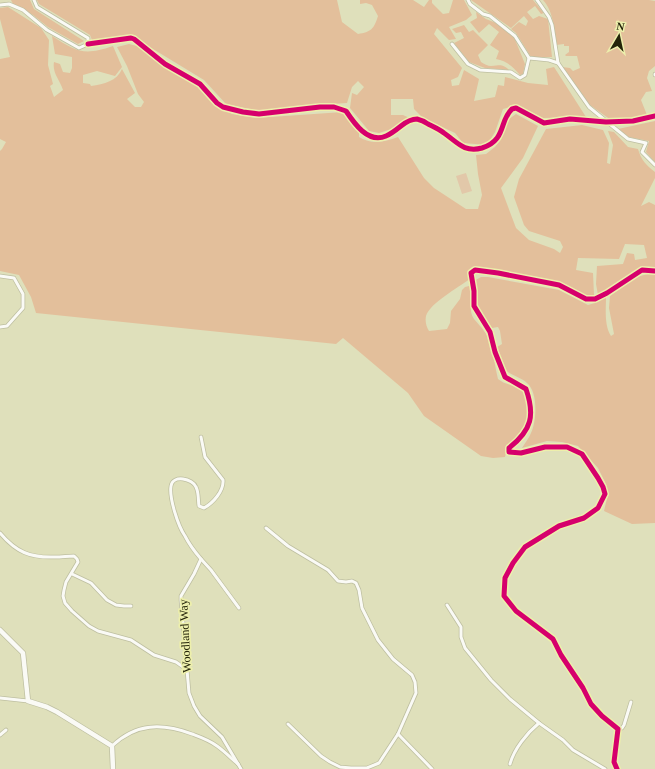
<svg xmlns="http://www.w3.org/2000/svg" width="655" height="769" font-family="Georgia,serif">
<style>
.green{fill:#e2c8a9}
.forest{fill:#e3bf9b}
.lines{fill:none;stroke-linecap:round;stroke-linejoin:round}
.street-casing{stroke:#bebfa1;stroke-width:4.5}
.secondary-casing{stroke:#bebfa1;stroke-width:6}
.street{stroke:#fafaf5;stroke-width:3}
.secondary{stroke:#fafaf5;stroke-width:4.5}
.cycleway-casing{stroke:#edefac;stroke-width:8}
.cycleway{stroke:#d6006c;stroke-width:5}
.labels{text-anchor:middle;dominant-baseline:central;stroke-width:3.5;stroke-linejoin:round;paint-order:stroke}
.street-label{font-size:12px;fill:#25250a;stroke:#edefac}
</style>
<rect width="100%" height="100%" fill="#dfe0bb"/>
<polygon class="green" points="466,173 472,191 462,194 456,176"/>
<g class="forest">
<polygon points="11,0 30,0 34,9 84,41 78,44 48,27 33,15 13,4"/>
<path d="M37 0H337L342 22 358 34C371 32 374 29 378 16L372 5 366 3 360 4V0H413L424 7 429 0H432V3L443 14 449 13 453 0H464L472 15 466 20 449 27 456 39 449 40 437 28 434 34 462 68 458 77 451 80 452 86 459 85 464 70 479 79 474 101 495 97 498 85 504 86 505 77 528 83 548 85 546 69 554 67 586 117 543 118 517 105 503 109 495 132 487 145 463 143 455 133 423 118 414 109 413 99H391V115H403L416 121 379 133 369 131 350 108 352 93 357 95 364 87 358 81 352 87 347 103 303 106 260 111 226 104 204 80 130 35 92 40 90 35 39 4Z"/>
<polygon points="471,0 533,0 544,13 541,14 535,6 527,12 533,19 539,16 548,19 552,57 531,57 516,33 511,29 519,22 526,26 528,21 524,16 511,28"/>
<path d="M543 0H649L655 1V66L649 71 647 78 652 91 646 92 641 100 647 115 631 118 611 120 590 105 561 68 562 67 570 68 573 71 580 68 577 56H566L565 55 569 52V46H564V44L556 45C554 30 554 12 543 0Z"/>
<path d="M8 7 41 28 49 40 48 65 53 84 50 86 54 97 63 90C60 80 52 73 54 62L60 64 63 72 70 73 72 68V57L55 54 52 36C77 52 84 56 113 46L122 67 115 76 97 71 83 75V83L90 84 91 86C104 84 117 81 122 69L135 93 127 99 135 107H141L144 102 138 94 127 66 117 47 129 44 141 47 163 65 198 85 215 105 232 114 256 118 343 112 359 132V137C372 145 384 142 398 137L424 178 434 188 466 209H478L482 195 478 174 476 155 486 154 495 147 501 139 509 119 516 114 538 126 523 158 501 188 516 228 529 240 554 249 560 253 563 247 560 241 529 231 524 225 514 197 519 179 546 129 582 125 603 130 609 143 607 163 610 164 613 145 608 131 614 132 628 147 638 149C641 160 646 165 655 172V178L641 206 649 202 655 205V268H640L598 295 596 284 597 266 623 264 627 253 634 254 635 260 647 258 644 245 625 244 619 259 578 258 576 270 593 273 594 295 586 296 561 283 476 268 470 272V279C459 287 430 303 426 316 425 321 426 326 429 331L447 329 450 323 451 311 460 299 462 290 465 287 469 286 471 287C472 296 468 311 474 319 481 327 488 334 491 345 494 356 495 368 498 379 506 386 516 384 523 391 534 403 529 423 520 434 517 439 513 441 510 445 507 448 506 453 505 457L493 458 481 456 424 416 408 393 343 338 336 344 36 313 31 297 19 275 0 271V151L2 149 6 142 0 139V59L10 57 0 19V8Z"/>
<path d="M476 12 486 19 496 23 514 37 525 64 523 74 520 75C513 67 507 61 496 59L499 51 490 45 499 32 489 24 479 33 470 22 477 18Z"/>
<path d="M464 25 469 32 473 30 488 45 478 55 481 62C484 64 488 66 491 66 500 66 501 63 509 70L485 68 469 62 454 43 464 38 461 32 456 33 452 29Z"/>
<polygon points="655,121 655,162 646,152 649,141 628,137 618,129"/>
<path d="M648 274H655V523L632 524 604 511 608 494 605 482 598 468 578 446 562 442 547 441 522 448C525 443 529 438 531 433 537 420 538 392 527 383 522 378 514 376 508 372 502 368 498 354 497 347L502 344 500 331 498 327 492 328 482 316 478 308 476 303V295L474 281 481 277H488L559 290 588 305 595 303 606 297C606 309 604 325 611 336L614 334 609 308 610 296 636 277Z"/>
</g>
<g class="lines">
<defs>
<g id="street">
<polyline points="468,0 470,4 483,14 490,16 515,36 529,58 549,60 558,63"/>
<polyline points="537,0 549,17 552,25 558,63 589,107 628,139 646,143 642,152 655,165"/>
<polyline points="0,5 9,4 23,10 47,30 79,48 88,44 88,38 37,7 34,0"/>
<path d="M88 44 131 38 134 39 165 64 200 84 217 103 223 107 243 112 259 114 320 107H334L346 111C354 123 368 144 386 136 391 134 396 130 401 126 406 122 411 119 417 119 421 120 425 122 428 124 434 127 439 129 444 133 457 142 464 153 482 148 507 140 499 120 512 109L516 108 544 123 570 119 606 122 633 121 655 116"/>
<polyline points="452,44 468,64 480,70 511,72 520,78 525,75 529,58"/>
<polyline points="655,74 655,75"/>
<polyline points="0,276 14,278 23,294 23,308 7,326 0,327"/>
<path d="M201 437 205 457 223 480C224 491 213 503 204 508L199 506C198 500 199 493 196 487 193 479 173 474 171 486 169 498 178 526 185 536 189 544 195 552 201 559L194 574 181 596V600L189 693 194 706 200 716 222 737 241 769"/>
<polyline points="266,528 288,546 328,570 338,581 346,582 352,581 356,583 359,590 362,608 378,640 393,659 412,675 415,682 416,693 398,734 379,763 367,768 351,768 340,767 330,762 321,756 288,724"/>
<path d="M0 533C16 552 30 558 55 557 62 557 68 556 74 556L77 559 78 562 66 582 64 590 63 596 65 603 72 611 89 626 98 631 131 640 154 655 176 662 186 669"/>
<polyline points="201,559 211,570 239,608"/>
<polyline points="72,574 91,583 107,600 116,605 124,606 131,606"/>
<polyline points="447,605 461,627 461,637 465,648 491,680 510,699 539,723 563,740 573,750 605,769"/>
<polyline points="0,698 28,701"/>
<polyline points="618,729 622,728 624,725 631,702"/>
<polyline points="398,734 432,769"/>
<polyline points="0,735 6,730"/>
<path d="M112 746C136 723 162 723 192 734 200 737 209 740 217 746 224 751 231 758 238 764"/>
<path d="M510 764C514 749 527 733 539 723"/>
<path d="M617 769 614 762 618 729 602 716 591 704 583 688 561 655 553 639 516 611 504 596 505 578 513 563 525 547 559 526 584 518 598 508 605 494 603 487 598 478 582 454 567 447H545L521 453 509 452V448C532 430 535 415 526 389L505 377 495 352 490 332 474 306V291L471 273 475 270 498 273 559 285 586 299H595L607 293 642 270 655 271"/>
</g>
<polyline id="secondary" points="0,630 23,653 28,701 47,707 57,712 112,746 113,769"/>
</defs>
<use href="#street" class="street-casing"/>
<use href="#secondary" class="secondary-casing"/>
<use href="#street" class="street"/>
<use href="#secondary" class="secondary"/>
<defs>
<g id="cycleway">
<path d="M88 44 131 38 134 39 165 64 200 84 217 103 223 107 243 112 259 114 320 107H334L346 111C354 123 368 144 386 136 391 134 396 130 401 126 406 122 411 119 417 119 421 120 425 122 428 124 434 127 439 129 444 133 457 142 464 153 482 148 507 140 499 120 512 109L516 108 544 123 570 119 606 122 633 121 655 116"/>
<path d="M617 769 614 762 618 729 602 716 591 704 583 688 561 655 553 639 516 611 504 596 505 578 513 563 525 547 559 526 584 518 598 508 605 494 603 487 598 478 582 454 567 447H545L521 453 509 452V448C532 430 535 415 526 389L505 377 495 352 490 332 474 306V291L471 273 475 270 498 273 559 285 586 299H595L607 293 642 270 655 271"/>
</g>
</defs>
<use href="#cycleway" class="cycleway-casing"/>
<use href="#cycleway" class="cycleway"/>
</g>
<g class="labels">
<g class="street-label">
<text transform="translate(185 636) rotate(-93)">Woodland Way</text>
</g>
</g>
<g transform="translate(619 36) rotate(9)" stroke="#edefac" stroke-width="3" paint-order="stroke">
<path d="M0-3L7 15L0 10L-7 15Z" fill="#25250a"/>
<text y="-6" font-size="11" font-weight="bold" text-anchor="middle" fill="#25250a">N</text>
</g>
</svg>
